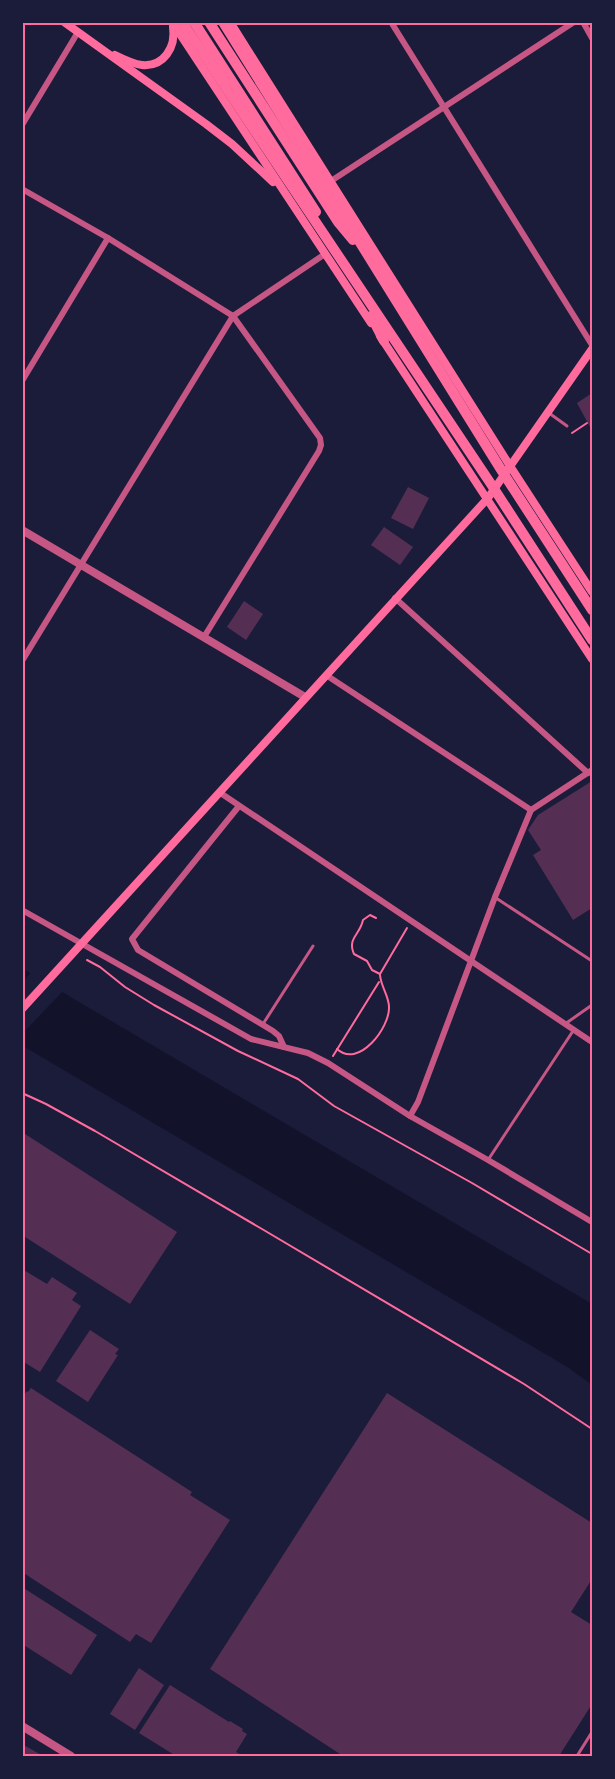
<svg xmlns="http://www.w3.org/2000/svg" width="615" height="1779" font-family="Manrope,sans-serif">
<style>
.water{fill:#12122b}
.pier{fill:#1b1b3a}
.building{fill:#542f53}
.lines{fill:none;stroke-linecap:round;stroke-linejoin:round}
.path{stroke:#ff6b9d;stroke-width:2}
.service{stroke:#c65784;stroke-width:3}
.minor{stroke:#c65784;stroke-width:6}
.tertiary{stroke:#c65784;stroke-width:8}
.secondary{stroke:#ff6b9d;stroke-width:8}
.motorway{stroke:#ff6b9d;stroke-width:10}
.neatline{fill:none;stroke:#ff6b9d;stroke-width:2}
</style>
<rect width="100%" height="100%" fill="#1b1b3a"/>
<polygon class="water" points="23,969 592,1304 592,1385 569,1368 23,1046"/>
<polygon class="pier" points="32,971 64,990 22,1034 23,982"/>
<g class="building">
<polygon points="592,393 592,425 590,427 577,403"/>
<polygon points="408,487 429,498 413,529 391,518"/>
<polygon points="384,527 413,547 400,565 371,545"/>
<polygon points="244,601 263,614 246,640 227,627"/>
<polygon points="592,781 592,908 573,920 533,855 541,850 528,830 538,815"/>
<polygon points="22,1132 177,1232 130,1304 22,1235"/>
<polygon points="22,1269 47,1284 52,1277 77,1293 72,1300 81,1306 40,1372 22,1361"/>
<polygon points="90,1330 119,1349 115,1354 118,1355 88,1402 56,1381"/>
<polygon points="31,1388 192,1492 190,1495 230,1520 151,1643 136,1634 130,1642 22,1572 22,1397 27,1391 28,1392"/>
<polygon points="387,1393 592,1523 592,1579 571,1612 592,1625 592,1704 559,1756 343,1756 210,1669"/>
<polygon points="22,1587 97,1635 71,1675 22,1644"/>
<polygon points="139,1668 164,1685 135,1730 110,1714"/>
<polygon points="170,1685 229,1722 230,1721 243,1729 242,1731 247,1734 236,1752 243,1756 176,1756 139,1733"/>
<polygon points="22,1744 43,1756 22,1756"/>
</g>
<g class="lines">
<g class="path">
<polyline points="572,433 587,423"/>
<path d="M376 918 370 915 363 920C360 935 347 938 354 954L367 961 372 970 380 974 407 928"/>
<polyline points="87,960 100,967 125,987 154,1005 238,1051 298,1079 334,1106 472,1183 592,1254"/>
<path d="M337 1049C359 1069 390 1027 389 1007 389 996 381 987 380 975"/>
<polyline points="333,1056 379,982"/>
<polyline points="22,1093 46,1104 95,1131 262,1229 524,1384 592,1429"/>
</g>
<g class="service">
<polyline points="549,413 567,426"/>
<polyline points="496,898 592,961"/>
<polyline points="263,1024 313,946"/>
<polyline points="565,1024 592,1005"/>
<polyline points="488,1160 573,1031"/>
<polyline points="577,1756 592,1732"/>
</g>
<g class="minor">
<polyline points="391,22 592,345"/>
<polyline points="583,22 592,38"/>
<polyline points="22,125 78,32"/>
<polyline points="331,181 574,22"/>
<polyline points="22,189 108,238 233,316 320,438 321,445 319,451 204,637"/>
<polyline points="22,381 108,238"/>
<polyline points="395,598 588,773"/>
<polyline points="22,661 233,316 325,254"/>
<polyline points="326,675 531,810"/>
<polyline points="219,792 592,1042"/>
<polyline points="239,806 132,939 138,950 273,1031 279,1036 284,1047"/>
<polyline points="22,910 251,1039 308,1053 328,1063 410,1116 488,1160 592,1222"/>
<polyline points="410,1116 418,1102 495,897 531,810 592,770"/>
</g>
<g class="tertiary">
<polyline points="22,530 305,697"/>
<polyline points="22,1726 71,1756"/>
</g>
<g class="secondary">
<polyline points="64,22 206,124 232,144 273,182"/>
<polyline points="172,22 371,323"/>
<polyline points="230,22 510,466 592,592"/>
<path d="M115 55C123 59 133 64 142 65 164 67 176 47 173 27"/>
<polyline points="380,336 592,659"/>
<polyline points="22,1009 488,498 592,349"/>
</g>
<g class="motorway">
<polyline points="182,22 491,484 592,640"/>
<polyline points="194,22 316,212"/>
<polyline points="209,22 338,222 353,240"/>
<polyline points="223,22 500,468 592,610"/>
<polyline points="371,316 384,341"/>
</g>
</g>
<rect width="615" height="1779" fill="none" stroke="#1b1b3a" stroke-width="48"/>
<rect x="24" y="24" width="567" height="1731" class="neatline"/>
</svg>
